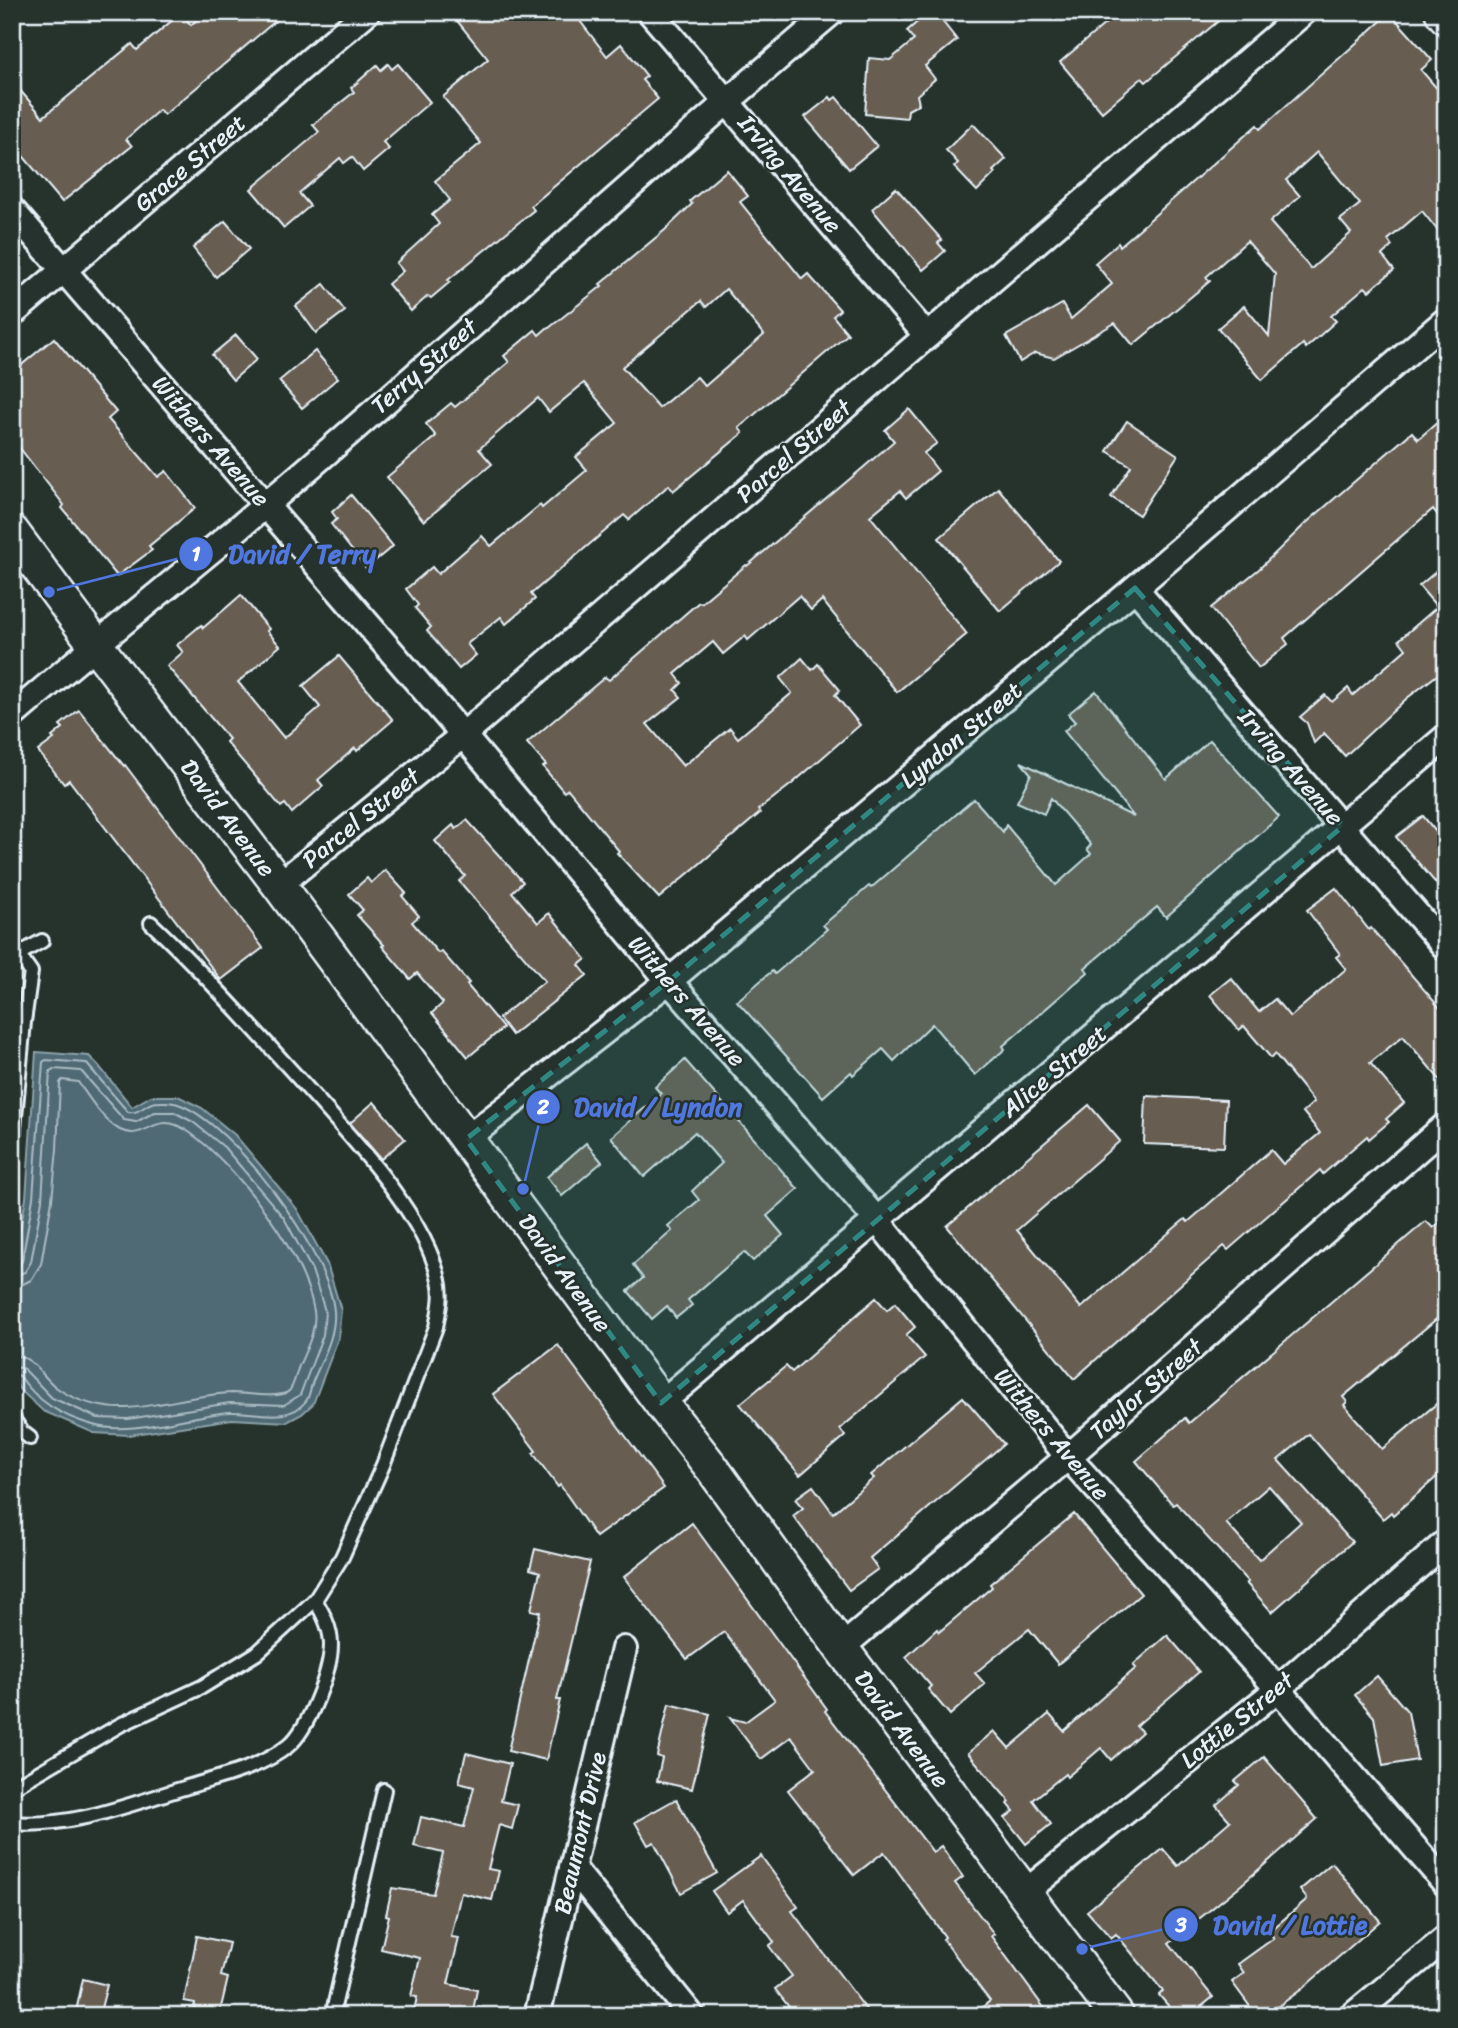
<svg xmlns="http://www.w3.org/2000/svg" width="1458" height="2028" font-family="Sriracha,sans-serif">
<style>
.water{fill:#4f6b75;stroke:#8ca1a9;stroke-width:2}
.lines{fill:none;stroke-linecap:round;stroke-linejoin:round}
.shore{stroke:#abbbc4;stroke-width:2}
.building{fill:#675d51;stroke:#e8f1f8;stroke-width:2;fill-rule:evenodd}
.lane-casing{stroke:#e8f1f8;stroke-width:18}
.street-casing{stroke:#e8f1f8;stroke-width:30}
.secondary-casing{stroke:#e8f1f8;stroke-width:38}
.lane{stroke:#26332d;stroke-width:12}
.street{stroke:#26332d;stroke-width:24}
.secondary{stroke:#26332d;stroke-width:33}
.marked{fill:#308883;fill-opacity:0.2;stroke:#308883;stroke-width:5;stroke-dasharray:14 9;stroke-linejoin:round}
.labels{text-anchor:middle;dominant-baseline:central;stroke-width:5;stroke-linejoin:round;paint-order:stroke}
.street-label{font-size:24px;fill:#e8f1f8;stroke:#26332d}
.leader{fill:none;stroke:#5077e0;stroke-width:2.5}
.callout-dot{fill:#5077e0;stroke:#26332d;stroke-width:2.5}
.mark-label{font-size:21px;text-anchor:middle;font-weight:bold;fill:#fff}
.callout-label{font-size:26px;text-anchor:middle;font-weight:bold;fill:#5077e0;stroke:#26332d;stroke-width:5;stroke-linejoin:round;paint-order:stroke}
</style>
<rect width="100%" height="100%" fill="#26332d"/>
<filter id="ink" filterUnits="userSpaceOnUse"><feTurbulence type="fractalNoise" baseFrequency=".0143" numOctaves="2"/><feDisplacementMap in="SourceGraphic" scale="14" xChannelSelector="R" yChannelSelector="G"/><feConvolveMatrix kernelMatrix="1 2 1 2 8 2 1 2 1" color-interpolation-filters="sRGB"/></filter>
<g filter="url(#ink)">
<polygon class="water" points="36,1052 89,1056 98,1065 132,1107 151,1096 178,1096 202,1108 235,1135 297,1209 327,1264 341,1310 338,1339 313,1404 302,1414 287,1422 232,1419 129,1435 94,1433 43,1411 19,1389 12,1376 12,1273 26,1198"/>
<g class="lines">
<g class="shore">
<path d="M12 1267 19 1266 22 1261 33 1198 43 1062 46 1060 86 1063 128 1112C139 1114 143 1106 152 1103 158 1101 172 1102 178 1104 233 1123 329 1253 334 1311 336 1336 322 1359 313 1381 310 1388 310 1396 306 1401 289 1424 254 1411 230 1412 191 1415 130 1436 93 1425 64 1417 37 1402 20 1376L12 1374"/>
<polyline points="12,1276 25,1272 31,1262 42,1200 50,1071 54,1069 81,1071 124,1120 136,1122 155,1112 174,1112 193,1122 224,1147 284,1218 312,1270 325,1311 323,1335 300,1395 284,1405 230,1403 128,1419 98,1418 52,1398 24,1369 12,1366"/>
<path d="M12 1286 21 1285 31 1280 41 1264 52 1200 57 1149 60 1083 62 1080 78 1082C89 1097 103 1121 120 1130 147 1143 154 1107 189 1132 236 1165 304 1253 314 1311 317 1330 306 1349 299 1366 296 1373 294 1386 289 1391 282 1399 244 1393 232 1393 197 1394 162 1406 127 1408 104 1409 76 1402 57 1388 41 1376 34 1356 12 1355"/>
</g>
</g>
<g class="building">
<polygon points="205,12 286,12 164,115 159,110 126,139 132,146 62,202 12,143 12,81 43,117 132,44 137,50 181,13 191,25"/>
<polygon points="450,12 573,12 607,56 621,44 647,76 642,80 658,99 531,206 534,210 448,280 450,282 431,298 428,296 411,311 388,284 403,271 396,263 439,224 432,215 450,200 435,181 481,143 443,97 488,59"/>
<polygon points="929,12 935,12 957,40 925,66 935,79 917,95 919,104 908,110 907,118 865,114 869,58 890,60 914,40 907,31"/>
<polygon points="1119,12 1229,12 1146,82 1142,78 1102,112 1060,62"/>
<path d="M1390 13 1432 60 1421 70 1446 99V241L1422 211 1388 240 1392 246 1382 255 1394 270 1369 291 1365 287 1331 316 1336 321 1306 348 1303 344 1262 380 1218 328 1244 306 1269 336 1275 274 1247 241 1206 277 1210 281 1133 345 1115 323 1054 358 1035 353 1020 362 1006 336 1062 304 1071 319 1112 284 1095 263 1118 243 1120 246 1257 125 1260 129ZM1317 152 1360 204 1340 220 1351 233 1311 269 1270 222 1300 196 1286 180Z"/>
<polygon points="388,64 392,69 398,64 430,102 383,142 389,149 363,171 352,157 344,163 340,158 299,193 310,206 284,228 251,189 319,132 313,125 354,92 351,88 377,65 381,70"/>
<polygon points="830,97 832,100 836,97 877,146 849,169 805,117"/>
<polygon points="973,124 1006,159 993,171 995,173 977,191 954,167 958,163 946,150"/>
<path d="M727 170 748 196 740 202 802 279 808 274 840 310 833 316 848 334 739 428 743 433 673 491 669 485 629 520 624 515 531 594 535 599 506 624 501 617 467 644 476 655 459 669 427 631 431 627 415 608 418 605 406 589 432 567 438 574 482 536 491 546 540 505 542 508 587 470 576 457 617 423 584 383 549 412 538 398 479 449 492 464 424 521 387 477 436 436 426 424 451 403 455 407 509 362 504 356 535 330 539 335 548 327 549 328 602 286 600 284 665 230 692 204 690 201ZM726 289 764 335 705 386 697 377 659 408 622 367 701 301 706 307Z"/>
<polygon points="896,188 942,240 938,243 945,251 923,270 872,209"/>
<polygon points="225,221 249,249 216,277 193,248"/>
<polygon points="324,284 345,311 316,333 296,306"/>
<polygon points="236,335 257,359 233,380 212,355"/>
<polygon points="54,338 116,412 108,419 158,477 166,471 195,508 149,546 152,550 117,576 62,508 64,505 12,438 12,373"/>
<polygon points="315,351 338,378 302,408 279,381"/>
<polygon points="909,409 937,443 924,453 938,471 906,498 900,491 870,516 967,634 897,692 822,600 811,610 799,596 748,640 745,636 723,654 713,642 675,674 682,683 675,690 681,697 647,724 683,766 730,728 738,738 792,693 780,678 802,658 812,670 818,664 840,690 835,695 860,725 793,783 758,810 760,813 659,898 617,853 619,851 568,789 564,792 543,767 546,765 527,743 605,677 609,680 699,602 701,603 746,565 747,566 864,467 894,441 885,430"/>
<polygon points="1446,415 1446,525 1433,509 1284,638 1288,644 1259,668 1211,608 1259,569 1305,524 1412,432 1418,439"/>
<polygon points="1127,421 1178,455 1139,515 1111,497 1131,466 1107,451"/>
<polygon points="998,488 1059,561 1000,611 939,538"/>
<polygon points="351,495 393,546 366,568 331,524 337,519 332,512"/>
<polygon points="1446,563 1446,668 1406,699 1345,756 1324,733 1314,743 1307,723 1300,717 1325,695 1332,702 1348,688 1353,695 1406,649 1399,640 1437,607 1419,586"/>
<polygon points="241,595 269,629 267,631 280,646 238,682 284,738 320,707 303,686 339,656 393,720 357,751 355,748 318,780 323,786 292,813 285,804 281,807 255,776 226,742 229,739 167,666 183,652 177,645 201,625 203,628"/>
<polygon points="1096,691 1166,779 1210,740 1279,817 1166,917 1157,907 1085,968 1088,972 1003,1046 1005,1049 975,1075 932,1024 894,1061 883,1049 853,1075 851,1072 823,1097 737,1001 772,971 775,974 827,929 823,925 869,886 871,888 974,799 1003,832 1006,825 1056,885 1091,854 1087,849 1091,845 1051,798 1044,814 1017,802 1031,774 1021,762 1134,817 1064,731 1075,722 1068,714"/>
<polygon points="79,710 124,766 125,765 263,948 221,980 69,780 64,784 38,751 54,739 52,737 63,728 60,725"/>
<polygon points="1423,816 1446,844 1446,895 1396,837"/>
<polygon points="467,820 523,882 512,892 538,923 549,913 586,959 579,965 587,975 512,1035 499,1018 545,981 459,881 465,876 435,841 453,825 456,829"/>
<polygon points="385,870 406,893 402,896 419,916 412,922 438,953 441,951 469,983 467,985 503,1028 468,1057 432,1013 443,1003 417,973 410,979 382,946 384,945 357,915 363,910 349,894 367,878 371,883"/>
<polygon points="1336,888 1369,930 1371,928 1446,1015 1446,1087 1403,1036 1370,1063 1404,1103 1386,1119 1389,1122 1369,1139 1367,1136 1323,1174 1320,1170 1228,1250 1224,1246 1074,1379 947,1226 1089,1105 1120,1141 1017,1230 1081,1308 1185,1219 1188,1222 1271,1150 1283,1164 1320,1133 1303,1112 1314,1102 1275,1054 1271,1058 1244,1026 1239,1030 1210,995 1231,978 1259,1012 1275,999 1290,1017 1346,969 1336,957 1340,954 1307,910"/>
<polygon points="685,1060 798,1189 767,1216 783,1235 753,1261 744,1252 688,1300 692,1305 676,1318 667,1306 652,1319 628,1291 643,1278 633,1265 672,1231 668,1226 699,1200 692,1191 722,1163 695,1132 644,1177 611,1137 661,1094 655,1087"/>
<polygon points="1146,1096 1226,1100 1224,1147 1144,1144"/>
<polygon points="374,1102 405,1139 381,1159 350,1123"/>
<polygon points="586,1143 602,1162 562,1196 547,1177"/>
<path d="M1446 1217V1311L1343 1397 1347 1402 1344 1405 1382 1449 1446 1396V1469L1393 1515 1391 1512 1383 1519 1309 1434 1278 1460 1352 1542 1272 1612 1246 1583 1248 1582 1176 1503 1173 1505 1136 1461 1185 1418 1189 1423 1426 1221 1433 1228ZM1269 1486 1301 1522 1259 1560 1226 1523Z"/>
<polygon points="876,1298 887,1310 895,1303 915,1327 906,1335 925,1357 840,1429 845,1436 800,1475 740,1404 786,1366 792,1372"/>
<polygon points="558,1345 664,1488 596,1537 560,1485 558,1487 533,1453 536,1451 493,1394"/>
<polygon points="963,1397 1004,1444 870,1558 878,1569 849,1590 793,1516 803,1508 795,1499 813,1486 833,1513 874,1478 871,1475"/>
<polygon points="1074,1514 1141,1594 1058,1664 1029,1629 975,1673 985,1684 950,1715 928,1689 931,1686 906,1657 937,1629 939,1632 992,1587 990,1584"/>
<polygon points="692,1523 827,1709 825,1711 933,1852 941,1846 963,1877 955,1883 994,1934 991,1936 1050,2016 971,2016 990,2001 943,1939 945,1937 884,1852 854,1875 788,1790 815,1769 791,1737 761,1759 730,1718 745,1722 775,1700 724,1632 687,1659 632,1588 624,1577"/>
<polygon points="535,1549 590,1562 557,1700 560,1700 546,1760 508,1751 540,1612 531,1610 540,1572 530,1569"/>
<polygon points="1167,1635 1199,1672 1136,1726 1142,1732 1111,1760 1101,1748 1067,1777 1065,1774 1033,1800 1051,1824 1026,1844 1005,1818 1014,1811 1008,1804 1010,1802 968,1753 994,1731 1009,1748 1049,1714 1064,1731 1136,1668 1133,1665"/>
<polygon points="1377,1676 1408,1712 1417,1760 1383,1766 1374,1717 1355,1695"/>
<polygon points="669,1704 710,1714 692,1789 657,1781 662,1758 657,1756"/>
<polygon points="466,1753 510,1764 501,1801 518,1805 512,1829 499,1825 488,1869 499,1871 492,1900 461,1893 451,1937 459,1938 448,1984 477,1990 472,2016 413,2016 417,1997 411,1996 420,1958 381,1949 389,1916 386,1915 392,1888 433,1894 443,1853 414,1846 421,1817 464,1827 474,1787 459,1783"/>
<polygon points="1264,1757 1317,1819 1241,1885 1169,1943 1213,1997 1190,2016 1177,2016 1159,1995 1163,1991 1116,1934 1111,1938 1087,1911 1163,1849 1178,1866 1230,1821 1216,1805 1239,1785 1235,1781"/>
<polygon points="676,1799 717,1873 681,1893 654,1842 648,1845 635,1822"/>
<polygon points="761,1856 798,1907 792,1911 871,2016 796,2016 775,1989 792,1976 769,1946 774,1942 743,1900 727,1912 712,1891"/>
<polygon points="1332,1863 1380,1921 1302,1989 1265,2016 1257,2016 1232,1982 1244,1973 1238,1964 1274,1938 1269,1932 1307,1899 1300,1890"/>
<polygon points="197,1936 229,1943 221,1976 228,1978 219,2016 192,2016 195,2003 184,2001"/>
<polygon points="83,1979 107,1985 99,2016 75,2016"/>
</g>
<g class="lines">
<defs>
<g id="lane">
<polyline points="12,945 31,972 24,1022 12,1149"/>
<polyline points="12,962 19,954 42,941"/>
<polyline points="12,1417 22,1432 30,1438"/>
<path d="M12 1788 120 1725 202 1687 257 1653 315 1600 342 1557 383 1465 436 1327C439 1311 443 1296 439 1280 425 1213 346 1132 301 1081 252 1027 204 973 151 923"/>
<path d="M12 1823C72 1828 127 1805 184 1788 218 1777 259 1769 288 1746 308 1730 331 1671 331 1645 331 1628 323 1613 315 1600"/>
<polyline points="332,2016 384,1790"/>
</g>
<g id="street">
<polyline points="650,12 927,336"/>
<polyline points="12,210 463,735 669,981 877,1220 1068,1457 1278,1689 1446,1884"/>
<polyline points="12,314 367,12"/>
<polyline points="1135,588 1446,948"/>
<path d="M12 716C96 643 183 575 267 504 457 342 641 173 832 12"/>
<polyline points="279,885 463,735 1304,12"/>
<polyline points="466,1139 669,981 1135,588 1446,320"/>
<polyline points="661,1403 1446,737"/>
<polyline points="841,1648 1068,1457 1446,1125"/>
<polyline points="572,1867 692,2016"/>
<polyline points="1024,1893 1278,1689 1446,1542"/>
<polyline points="537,2016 624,1649"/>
<polyline points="1352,2016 1446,1938"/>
</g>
<g id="secondary">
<polyline points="1442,12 1446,17"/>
<polyline points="12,532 95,644 279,885 661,1403 712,1468 841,1648 1117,2016"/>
</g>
</defs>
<use href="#lane" class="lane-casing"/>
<use href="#street" class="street-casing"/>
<use href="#secondary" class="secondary-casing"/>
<use href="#lane" class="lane"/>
<use href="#street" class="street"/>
<use href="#secondary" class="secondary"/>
</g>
</g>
<path class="marked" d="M1135 588 1343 826 661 1403 466 1139 669 981Z"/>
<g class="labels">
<g class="street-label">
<text transform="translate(190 163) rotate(-40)">Grace Street</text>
<text transform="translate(790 174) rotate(50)">Irving Avenue</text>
<text transform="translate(424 366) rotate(-41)">Terry Street</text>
<text transform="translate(211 441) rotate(49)">Withers Avenue</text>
<text transform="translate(794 451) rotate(-41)">Parcel Street</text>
<text transform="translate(961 735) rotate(-40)">Lyndon Street</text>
<text transform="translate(1291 767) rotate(49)">Irving Avenue</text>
<text transform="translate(228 818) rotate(53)">David Avenue</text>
<text transform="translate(361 818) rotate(-39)">Parcel Street</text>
<text transform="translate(687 1001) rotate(49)">Withers Avenue</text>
<text transform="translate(1054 1071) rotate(-40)">Alice Street</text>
<text transform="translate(565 1273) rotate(54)">David Avenue</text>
<text transform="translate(1146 1389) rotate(-41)">Taylor Street</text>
<text transform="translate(1052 1434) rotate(50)">Withers Avenue</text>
<text transform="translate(1237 1720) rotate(-39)">Lottie Street</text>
<text transform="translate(902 1729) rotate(53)">David Avenue</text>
<text transform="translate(580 1833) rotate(-77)">Beaumont Drive</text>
</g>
</g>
<path class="leader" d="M49 592L196 554M523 1189L543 1107M1082 1949L1181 1925"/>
<g class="callout-dot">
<circle cx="49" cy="592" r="7"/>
<circle cx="523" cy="1189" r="7"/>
<circle cx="1082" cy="1949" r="7"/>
<circle cx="196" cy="554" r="18"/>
<circle cx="543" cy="1107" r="18"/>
<circle cx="1181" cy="1925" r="18"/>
</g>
<g class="mark-label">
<text x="196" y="561">1</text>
<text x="543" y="1114">2</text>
<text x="1181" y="1932">3</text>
</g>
<g class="callout-label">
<text x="302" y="563">David / Terry</text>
<text x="658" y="1116">David / Lyndon</text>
<text x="1290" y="1934">David / Lottie</text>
</g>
<rect width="1458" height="2028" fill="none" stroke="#26332d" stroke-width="42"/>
<rect x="21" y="21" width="1416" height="1986" fill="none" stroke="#e8f1f8" stroke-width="2.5" filter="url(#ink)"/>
</svg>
